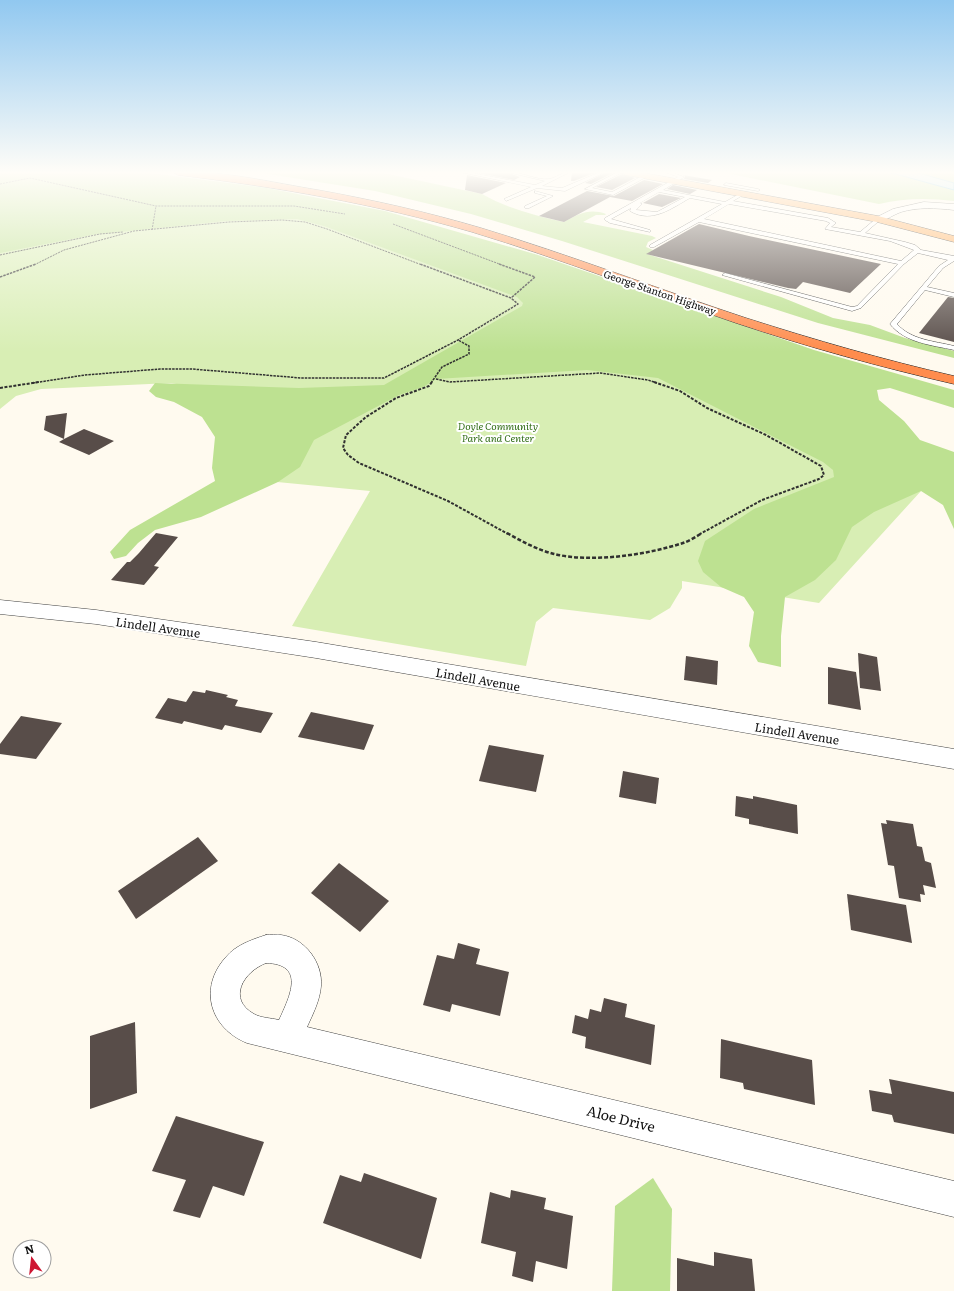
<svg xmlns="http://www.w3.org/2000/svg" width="954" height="1291" font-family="Literata,serif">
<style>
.green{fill:#d8eeb4}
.forest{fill:#bde191}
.water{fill:#aee7fd;stroke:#2ca8dc}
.building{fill:#584d49}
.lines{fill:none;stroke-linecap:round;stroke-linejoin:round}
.service-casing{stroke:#414141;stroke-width:1}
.minor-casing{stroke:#414141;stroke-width:1}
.tertiary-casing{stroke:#414141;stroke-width:1}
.trunk-casing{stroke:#1f1f1f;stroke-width:1}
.motorway-casing{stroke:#1f1f1f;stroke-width:1}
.path-far3{stroke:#303030;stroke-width:1;stroke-dasharray:2 1;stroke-linecap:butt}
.path-far2{stroke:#303030;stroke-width:1.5;stroke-dasharray:2.5 1;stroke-linecap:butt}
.path-far1{stroke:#303030;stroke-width:2;stroke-dasharray:3 1.5;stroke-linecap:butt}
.path{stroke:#303030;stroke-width:2.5;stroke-dasharray:4 2;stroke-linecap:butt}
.service{fill:#fff;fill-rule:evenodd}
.minor{fill:#fff;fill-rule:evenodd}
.tertiary{fill:#fff;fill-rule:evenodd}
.trunk{fill:#ffaa56;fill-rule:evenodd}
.motorway{fill:#ff8c4d;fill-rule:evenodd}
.labels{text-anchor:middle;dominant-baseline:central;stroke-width:4;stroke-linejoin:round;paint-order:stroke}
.far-street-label{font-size:10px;fill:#0e0e0e;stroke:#fff}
.far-park-label{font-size:10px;font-style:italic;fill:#326e17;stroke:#fff}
.street-label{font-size:12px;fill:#0e0e0e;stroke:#fff}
.near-street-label{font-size:14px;fill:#0e0e0e;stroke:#fff}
</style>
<rect width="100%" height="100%" fill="#fffaef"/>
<polygon class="green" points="0,172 376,213 921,491 819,603 682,581 682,588 670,608 650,620 553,608 536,622 526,666 292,626 370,491 236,478 345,414 171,383 41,389 16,396 0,409"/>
<g class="forest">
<polygon points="0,172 143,172 267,188 385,211 538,255 814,350 954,390 954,408 890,388 877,390 879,400 904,421 920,440 954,452 954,529 943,505 921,491 874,512 852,527 836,560 815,580 785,597 781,636 781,667 758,662 749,646 754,612 744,597 721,587 703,572 698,561 705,541 754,509 834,477 833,470 823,462 658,378 587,370 436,379 423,387 399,395 314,440 300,467 278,482 201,517 155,530 138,543 126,556 114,559 110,552 130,530 215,481 212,468 215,437 202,417 174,402 156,397 149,391 155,383 299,388 384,385 522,306 523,303 517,297 324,226 297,219 226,221 92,235 0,253"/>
<path d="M256 172H379L482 194C506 208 537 216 564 222 579 214 589 208 606 214L605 215H596L583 222 652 236 656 238 648 242 646 247 653 250 647 254 781 297 833 318 870 325 905 338 954 351V358L818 323 562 241 471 214 375 191Z"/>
<path d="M721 172H888L954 190V201C928 198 904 198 879 204Z"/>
<polygon points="915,172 954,173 954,183"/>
<polygon points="653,1178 672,1209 670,1291 612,1291 615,1206"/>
</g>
<polygon class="water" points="888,172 915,172 954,183 954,190"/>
<g class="building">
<polygon points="473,172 506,172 520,177 514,180"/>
<polygon points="572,172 597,172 574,181 571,181"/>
<polygon points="606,172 615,172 591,184 585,183"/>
<polygon points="622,174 635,178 612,190 596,187"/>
<polygon points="467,175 506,183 482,194 465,190"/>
<polygon points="683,175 712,180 708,183 684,179 685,176"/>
<polygon points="644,180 663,184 632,201 610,197 564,222 539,216 587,191 614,196"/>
<polygon points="673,185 697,190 690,194 667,189"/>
<polygon points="659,194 681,198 662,207 643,203"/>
<polygon points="699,224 749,236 881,264 850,293 803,282 796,289 788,288 646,254"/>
<polygon points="948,297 954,298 954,342 919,333"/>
<polygon points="67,413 64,439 84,429 114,441 89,455 59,442 64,439 44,430 46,416"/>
<polygon points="156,533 178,537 154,566 159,567 144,585 111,580 127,562 130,562 139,553"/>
<polygon points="858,653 877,657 881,691 860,688"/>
<polygon points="686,656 718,661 717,685 684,680"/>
<polygon points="828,667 856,672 861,710 828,704"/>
<polygon points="206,690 228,695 226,697 238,700 235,706 273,713 261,733 225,725 222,730 184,721 182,724 155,718 168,698 186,702 193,691 205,693"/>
<polygon points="311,712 374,725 364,750 298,737"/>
<polygon points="21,716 62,723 36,759 0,754 0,744"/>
<polygon points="489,745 544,755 536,792 479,781"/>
<polygon points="623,771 659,778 656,804 619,797"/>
<polygon points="736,796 753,799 753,796 797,805 798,834 749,824 749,819 735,816"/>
<polygon points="886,820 913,824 917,846 922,847 925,861 931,863 936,888 923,885 925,895 920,894 921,902 899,898 894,866 888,865 881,823 887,824"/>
<polygon points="198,837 218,861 136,919 118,891"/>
<polygon points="339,863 389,901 360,932 311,893"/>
<polygon points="847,894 906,905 912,943 851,930"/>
<polygon points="458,943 480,949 476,964 509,972 500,1016 452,1004 450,1012 423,1005 437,955 454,959"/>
<polygon points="604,998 627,1004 625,1017 655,1025 651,1065 585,1048 586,1037 572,1033 575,1015 588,1019 590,1009 601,1012"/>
<polygon points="135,1022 137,1093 90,1109 90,1036"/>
<polygon points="721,1039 812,1060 815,1105 744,1089 743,1083 720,1078"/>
<polygon points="889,1079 954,1092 954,1134 894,1122 892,1115 872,1111 869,1090 892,1094"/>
<polygon points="176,1116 264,1142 244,1196 213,1186 200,1218 173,1211 186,1180 152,1171"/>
<polygon points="364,1173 437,1198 421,1259 323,1223 340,1175 361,1182"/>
<polygon points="511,1190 546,1198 544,1209 573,1216 567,1269 536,1261 533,1282 512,1276 516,1252 481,1243 490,1192 510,1198"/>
<polygon points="714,1252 752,1259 755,1291 677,1291 677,1258 714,1266"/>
</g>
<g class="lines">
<defs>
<g id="service">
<path d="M460 172H467L535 185 545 181 507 172C520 171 537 181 549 179 556 178 562 172 570 172L542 186 562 188 600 172H605L565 191 537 188 506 201 504 199 531 187Z"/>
<polygon points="618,172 623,172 592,188 612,192 644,175 648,176 613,195 585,189"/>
<path d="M665 172H671L684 177 663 190 725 202 741 193 743 195 733 201 828 218 836 223 831 227 860 232 878 217 880 220 865 233 905 242 915 245 921 250 954 256V261L943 268 927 287 954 293V297L925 290 897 324C911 340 934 341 954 346V350C932 345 905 343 890 324L939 266 948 260 918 253 904 264 861 308 852 311 722 275 725 273 852 307 857 306 898 264 699 222 654 247H650V245L722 204 690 198C672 208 652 224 630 211L631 208 611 219 650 230V232L610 223 605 220V218L678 177ZM659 192 685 197 657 212 636 210 642 204 640 203ZM729 204 826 221 830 223 825 229 890 241 914 250 901 261 704 219Z"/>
<polygon points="726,183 758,189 760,190 758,191 724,185"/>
<polygon points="535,191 553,196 529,208 525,208 525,206 547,196 535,193"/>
</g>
<g id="minor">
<path d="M924 202 954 204V210C936 208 918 207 901 212 893 215 886 220 878 222L873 219 893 209Z"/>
<path d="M266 935C271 935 276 934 281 935 305 938 323 963 321 986 320 1000 313 1014 307 1027L954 1181V1217L247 1043C210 1028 198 988 226 957 236 945 251 940 266 935ZM266 963C306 964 290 996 279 1020 271 1018 261 1018 254 1014 227 999 243 972 266 963Z"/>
</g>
<polygon id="tertiary" points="0,600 96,610 316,642 954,749 954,769 316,658 96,624 0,614"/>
<polygon id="trunk" points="621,172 639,172 878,216 954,236 954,242 877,222 626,175"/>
<path id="motorway" d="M173 172C216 169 275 183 318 190 373 200 427 212 481 228 570 255 658 289 746 318 815 340 884 360 954 376V384C880 367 808 347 736 323 648 293 561 259 472 232 376 204 277 187 178 175Z"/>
</defs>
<use href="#service" class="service-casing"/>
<use href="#minor" class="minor-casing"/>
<use href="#tertiary" class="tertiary-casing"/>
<use href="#trunk" class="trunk-casing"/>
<use href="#motorway" class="motorway-casing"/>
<g class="path-far3">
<polyline points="0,184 30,178 156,206 294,206 345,214"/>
<polyline points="393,224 502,265"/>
<polyline points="152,230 156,206"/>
<polyline points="0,255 100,234 123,232"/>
<polyline points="34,265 64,250 134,231 229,222 282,220 305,222 327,229 422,265"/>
</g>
<g class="path-far2">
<polyline points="499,264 535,277 511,298"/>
<polyline points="0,277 36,264"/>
<polyline points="436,379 450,382 600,373 648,380 657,383"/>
<polyline points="33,383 85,375 160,369 192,369 301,378 384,378 458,340 518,304 511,298 420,264"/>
<polyline points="431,383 442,367 469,354 469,346 458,340"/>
</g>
<g class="path-far1">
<polyline points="432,382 429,386 396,398 366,417 346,435 343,448 348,455 359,463 448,501 508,534"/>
<polyline points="654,382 680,391 707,408 766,435 821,466 824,475 819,479 762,500 700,534"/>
<polyline points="0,388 39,382"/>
</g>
<path class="path" d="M507 533C521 541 538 550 554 554 592 563 646 555 683 543 689 541 696 537 702 533"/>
<use href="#service" class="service"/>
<use href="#minor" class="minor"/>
<use href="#tertiary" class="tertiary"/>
<use href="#trunk" class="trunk"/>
<use href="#motorway" class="motorway"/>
</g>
<linearGradient id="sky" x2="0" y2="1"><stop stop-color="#91c8f0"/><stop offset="0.49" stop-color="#fffdf8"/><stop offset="1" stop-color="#fffdf8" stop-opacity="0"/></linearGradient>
<rect width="954" height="352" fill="url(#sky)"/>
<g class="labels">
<g class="far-street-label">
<text transform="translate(660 292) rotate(19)">George Stanton Highway</text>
</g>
<g class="far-park-label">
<text x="498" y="425">Doyle Community<tspan x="498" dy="12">Park and Center</tspan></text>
</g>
<g class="street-label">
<text transform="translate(158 627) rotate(8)">Lindell Avenue</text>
<text transform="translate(478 679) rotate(10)">Lindell Avenue</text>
<text transform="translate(797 733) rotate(9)">Lindell Avenue</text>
</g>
<g class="near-street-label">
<text transform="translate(621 1118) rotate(14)">Aloe Drive</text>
</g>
</g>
<g transform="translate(32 1259) rotate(345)"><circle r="19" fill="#ffffff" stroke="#9f9f9f"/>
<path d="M0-3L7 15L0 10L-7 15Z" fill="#ce1632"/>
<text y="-6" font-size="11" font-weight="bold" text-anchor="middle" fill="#0e0e0e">N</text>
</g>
</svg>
